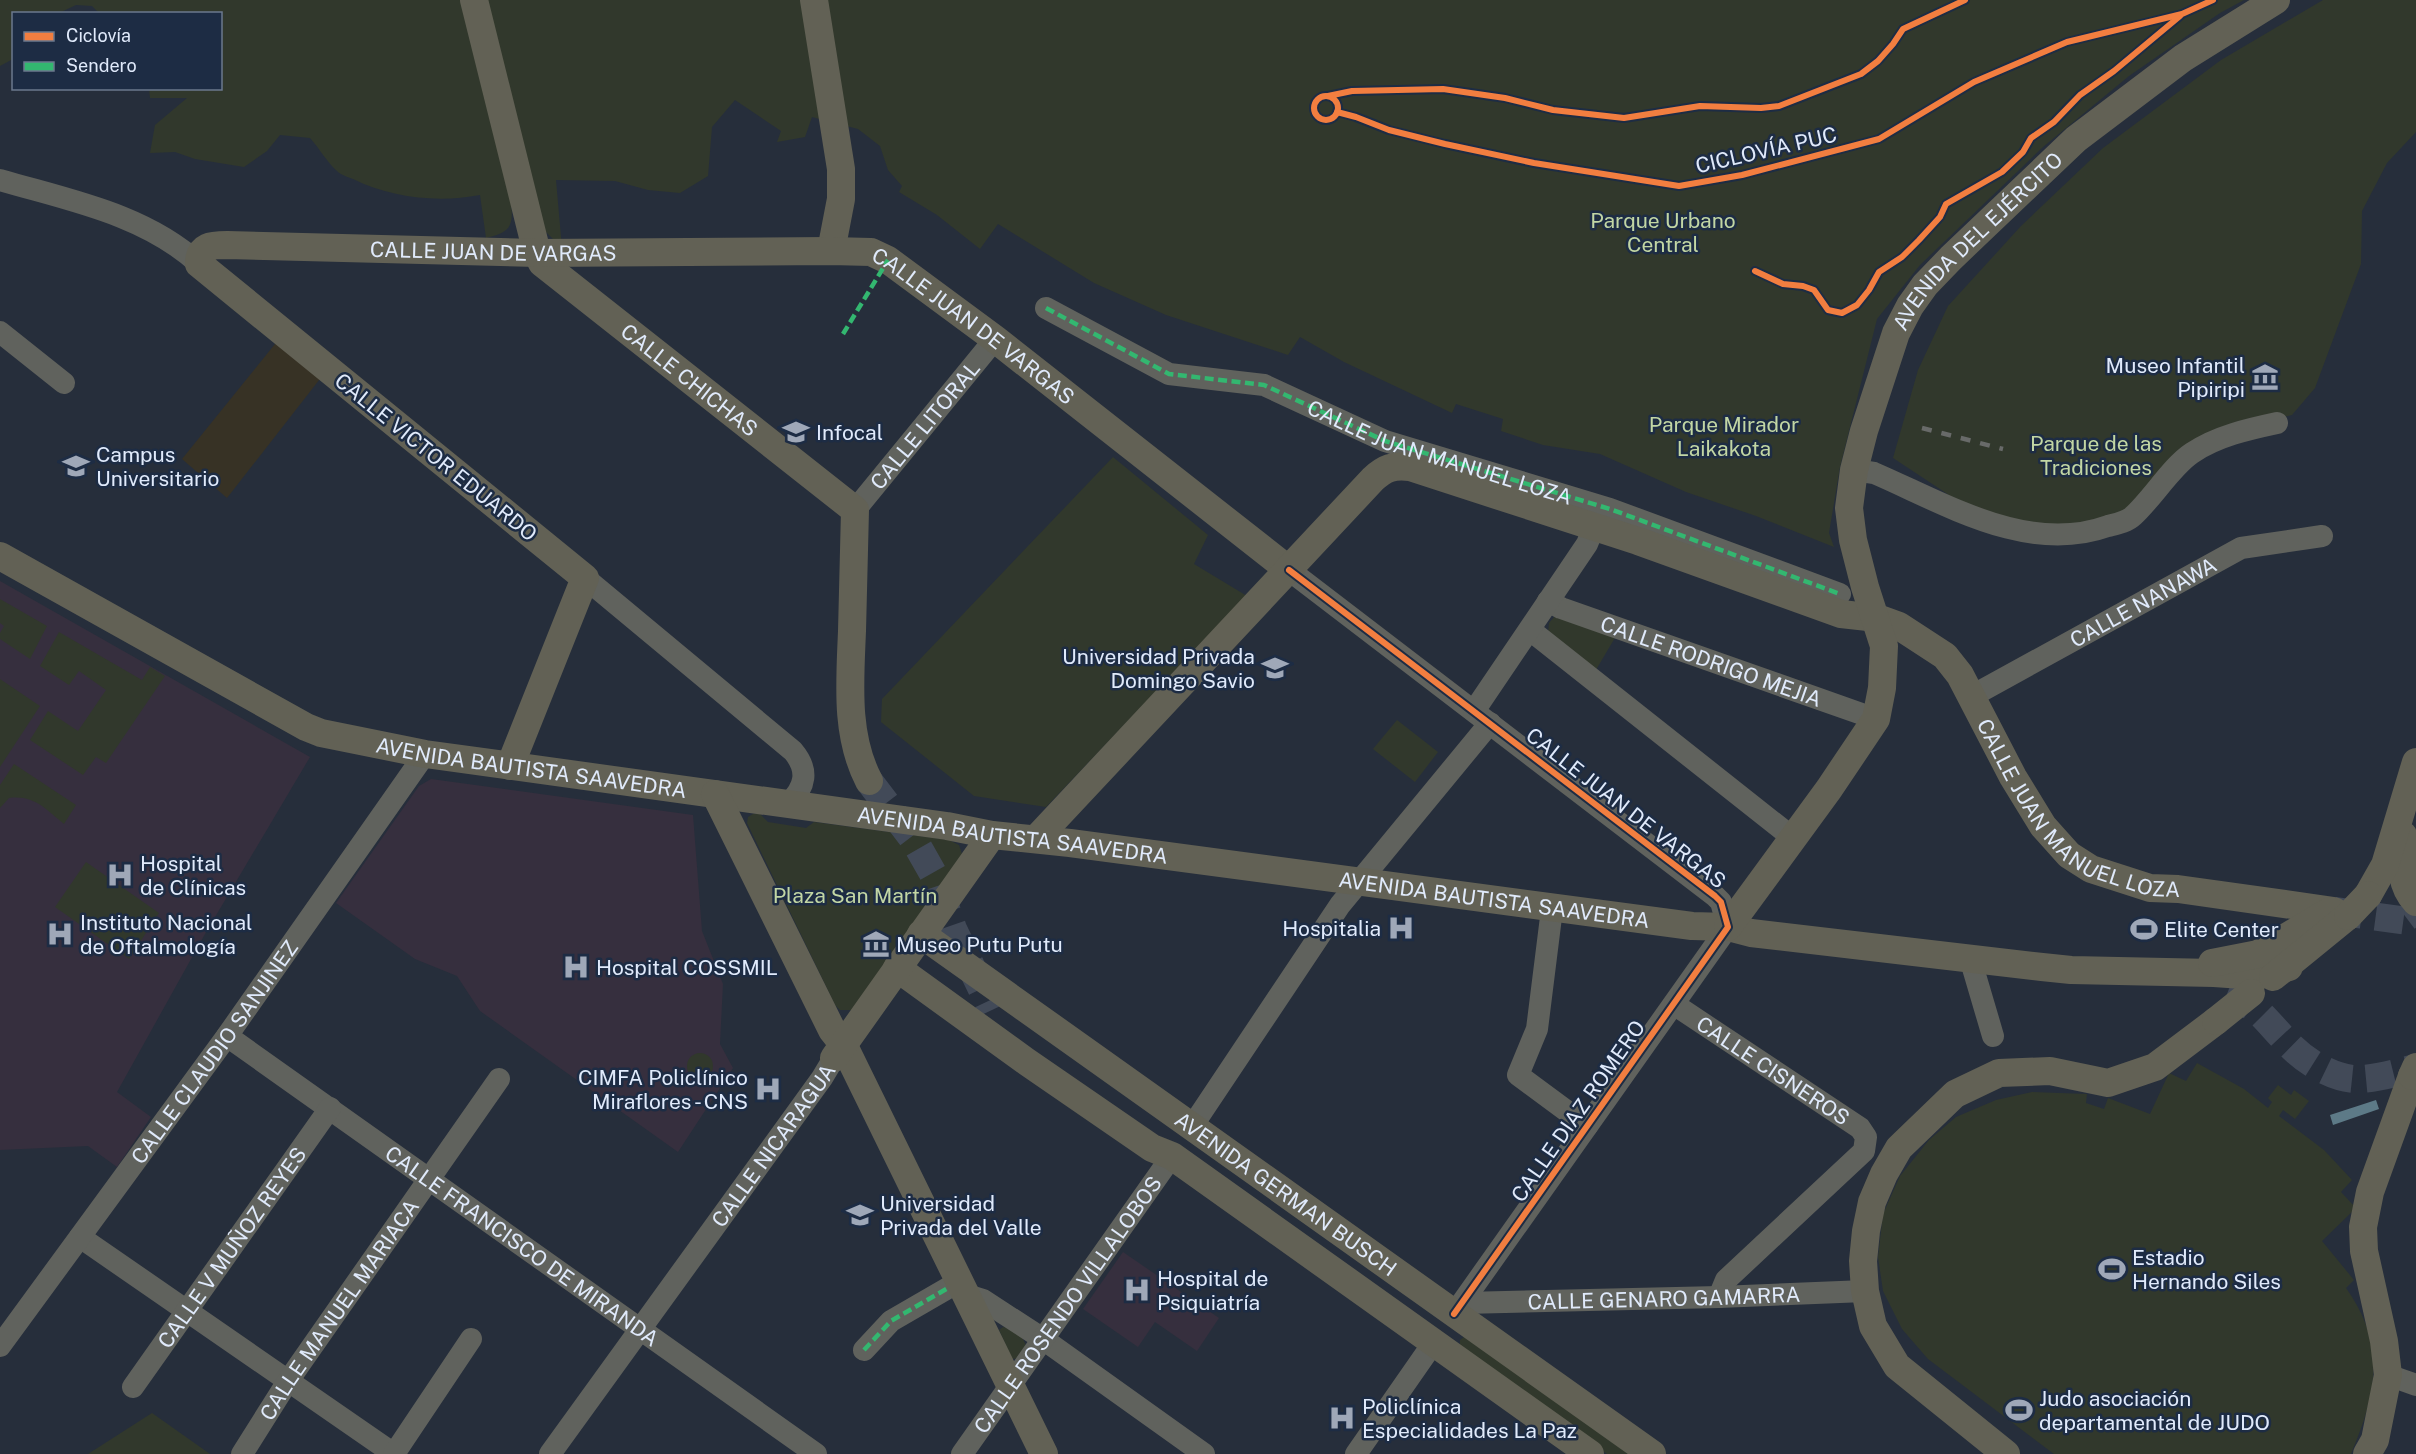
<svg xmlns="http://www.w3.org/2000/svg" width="2416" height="1454" font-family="'Public Sans',sans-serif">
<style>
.industrial{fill:#373225}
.medical{fill:#362f3e}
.green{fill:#31382c}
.water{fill:#5d7a87}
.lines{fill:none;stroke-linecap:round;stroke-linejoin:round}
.minor-tunnel{stroke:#424a58;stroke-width:22;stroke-dasharray:22 11;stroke-linecap:butt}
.major-tunnel{stroke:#424a58;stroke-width:28;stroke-dasharray:28 14;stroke-linecap:butt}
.minor{stroke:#60625d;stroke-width:22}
.major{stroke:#626155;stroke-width:28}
.rail{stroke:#686a69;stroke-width:4.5;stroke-dasharray:10 10;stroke-linecap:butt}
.major-bridge{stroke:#626155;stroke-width:28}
.quiet{stroke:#33b770;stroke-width:4.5;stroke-dasharray:9 4.5;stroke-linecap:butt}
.cycleway-casing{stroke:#1d2c44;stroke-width:10}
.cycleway{stroke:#f27e40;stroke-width:6}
.labels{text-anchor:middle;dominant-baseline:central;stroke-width:5;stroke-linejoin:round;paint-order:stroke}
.street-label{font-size:21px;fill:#e0eafb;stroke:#1d2c44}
.park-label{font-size:21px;fill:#c2d6a4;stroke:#1d2c44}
.poi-label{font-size:21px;fill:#e0eafb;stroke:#1d2c44;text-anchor:start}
</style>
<rect width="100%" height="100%" fill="#262e3b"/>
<polygon class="industrial" points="279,339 323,375 227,498 182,459"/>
<g class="medical">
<polygon points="0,581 310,757 205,934 117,1092 151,1117 117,1167 88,1146 0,1150"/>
<polygon points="431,779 693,815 702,931 723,984 720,1044 733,1068 678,1152 480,1011 457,976 415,959 336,903 419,786"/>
<polygon points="1123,1252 1219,1318 1197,1351 1155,1322 1138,1347 1083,1309"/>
</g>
<g class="green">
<path d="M0 0H2244L2220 13 2129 76 2043 147 1920 265 1877 319 1840 467 1829 533 1834 547 1756 516 1686 492 1600 454 1543 445 1501 431 1503 419 1456 404 1452 413 1344 362 1300 337 1288 355 1166 315 1094 283 998 224 980 249 937 215 899 192 902 186 888 170 880 146 858 129 812 117 805 137 777 142 781 131 735 100 712 127 708 176 680 193 648 190 615 181 556 180 562 248 541 227 511 203C514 228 509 232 486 238L480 195C438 203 392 198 353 179 348 177 341 175 337 171 327 162 319 148 310 138L280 135 267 151 244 167 195 159 175 152 150 153 155 125 187 98H150L149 89 220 88V14L99 13 92 6 76 5 59 13 14 14 13 59 0 66Z"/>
<polygon points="2323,0 2416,0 2416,132 2387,163 2362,211 2361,264 2315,388 2292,415 2253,425 2251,420 2130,509 2089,522 2044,526 2007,520 1952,497 1893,458 1918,370 1948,306 2021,226 2103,148 2221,60"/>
<polygon points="1113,457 1208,535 1194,564 1247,596 1046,807 974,796 881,722 882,699"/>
<polygon points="0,599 47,626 30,659 0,639 0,633 4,626 0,623"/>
<polygon points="1555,616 1616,636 1593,675 1548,633 1549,623"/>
<polygon points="59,632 142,680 150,667 165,676 106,763 96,757 83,775 30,740 48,711 78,731 106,690 79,671 69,685 40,666"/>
<polygon points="0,679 40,706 0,767"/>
<polygon points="1397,720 1438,752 1415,782 1373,749"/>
<path d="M14 764 76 805 64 824C45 809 35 795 9 798L0 808V785Z"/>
<polygon points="753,814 760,814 768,822 806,828 814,822 949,840 959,845 962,854 852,1010 840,1010 835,1005 747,823 748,817"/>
<polygon points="86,862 159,913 129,959 55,907"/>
<circle cx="700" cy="1066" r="13"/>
<path d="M2197 1063 2244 1089 2268 1108 2272 1102 2268 1098 2278 1085 2291 1095 2294 1090 2309 1101 2295 1119 2283 1110 2279 1116 2324 1150 2352 1180 2341 1192 2356 1208 2322 1241 2354 1280 2346 1288C2387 1346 2377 1392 2351 1454H2054L1928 1359 1902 1329 1883 1291 1878 1257 1883 1214 1900 1176 1929 1140 1956 1117 1996 1100 2032 1092 2087 1094 2086 1103 2104 1109 2108 1098 2150 1114 2169 1073 2186 1081Z"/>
<path d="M1003 1327C1014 1328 1025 1337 1026 1348L1020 1358 1012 1359 999 1330Z"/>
<polygon points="1464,1337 1636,1454 1607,1454 1460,1350 1460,1340"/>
<polygon points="152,1413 210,1454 88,1454"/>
</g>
<polygon class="water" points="2376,1100 2379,1109 2333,1125 2330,1115"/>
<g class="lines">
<polyline class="minor-tunnel" points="2408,920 2416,914"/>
<g class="major-tunnel">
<polyline points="869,781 914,840 935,877 953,929 992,1010"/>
<polyline points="2334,911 2416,922"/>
<path d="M2227 994C2258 1006 2262 1016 2284 1039 2301 1059 2334 1081 2361 1079 2380 1078 2398 1072 2416 1068"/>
</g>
<g class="minor">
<path d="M0 180C68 200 145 214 199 264"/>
<polyline points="1046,308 1169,374 1264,385 1385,441 1610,509 1840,594"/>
<polyline points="0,332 64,383"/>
<path d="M1854 470 1874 473C1946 504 2028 555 2108 526 2116 524 2127 522 2133 516 2152 499 2172 466 2192 453 2217 436 2249 429 2277 423"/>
<path id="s1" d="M855 510 995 339"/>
<polyline points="1289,570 1715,896 1721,902 1728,927 1454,1314"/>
<path d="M585 578 793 751C809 770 806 787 788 804"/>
<path id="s2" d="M1548 601 1561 608 1876 719"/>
<polyline points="1530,630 1793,838"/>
<path id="s3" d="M1972 696 2241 548 2322 536"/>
<polyline points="1474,711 1587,544 1594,527"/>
<polyline points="1552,909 1537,1029 1518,1075 1587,1126"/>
<polyline points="1970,958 1993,1036"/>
<path id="s4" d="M1675 1005 1860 1128 1866 1137 1864 1151 1726 1280 1719 1297"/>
<path id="s5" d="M227 1036 816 1454"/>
<polyline points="1191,1128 1340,905 1490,723"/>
<polyline points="80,1237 394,1454"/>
<polyline points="967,1295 983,1300 1043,1339 1204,1454"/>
<path id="s6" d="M1463 1303 1719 1297 1865 1291"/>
<path id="s7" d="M0 1346 227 1036 425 754"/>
<polyline points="864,1350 891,1321 948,1288"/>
<polyline points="2388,1375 2416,1385"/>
<path id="s8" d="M133 1387 330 1108"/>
<path id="s9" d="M242 1454 288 1381 499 1079"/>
<polyline points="394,1454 471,1339"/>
<path id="s10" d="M550 1454 822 1078 834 1058"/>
<path id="s11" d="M962 1454 1172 1156"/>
<polyline points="1356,1454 1434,1342"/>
</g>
<g class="major">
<path id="s12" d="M474 0 537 253 542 263 855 510C854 551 853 591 852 631 850 682 845 735 869 781"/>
<polyline points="814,0 841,169 841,199 831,251"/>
<path id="s13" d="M0 556 306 727 321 733 425 754 947 826 992 835 1070 843 1692 926 1728 927 1751 933 2042 967 2071 970 2214 973 2257 976 2289 967"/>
<path id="s14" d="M510 766 585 578 199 264C199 245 212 245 227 245L537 253 831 251 871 252 888 260 995 339 1289 570"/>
<polyline points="715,794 832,1030 843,1044 1044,1454"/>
<path d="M2403 835C2402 859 2398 883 2416 902"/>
<path id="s15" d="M1036 839 1373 479C1385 468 1393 465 1410 467L1638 541 1841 614 1877 618 1899 626 1945 656 1960 675 2013 777 2043 826 2069 855 2091 869 2150 888 2178 889 2334 911"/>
<polyline points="2368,895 2385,865 2416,762"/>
<path id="s16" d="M1728 927 1829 789 1876 719 1882 688 1884 646 1865 587 1853 540 1849 508 1854 470 1864 431 1896 333 1910 306 1925 285 1951 258 2076 139 2183 58 2276 0"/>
<path id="s17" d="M921 934 1652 1454"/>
<polyline points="2212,963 2258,954 2330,911"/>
<polyline points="897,968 1027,1062 1152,1148 1172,1156 1590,1454"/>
<polyline points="2273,977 2348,916"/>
<polyline points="834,1058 992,835"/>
<polyline points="2006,1454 1897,1366 1873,1326 1865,1291 1863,1261 1866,1231 1872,1202 1884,1174 1899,1148 1955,1094 1999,1073 2050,1071 2108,1083 2155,1067 2216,1021"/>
<polyline points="2367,1454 2375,1440 2388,1375 2384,1341 2364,1251 2363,1227 2370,1192 2412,1076"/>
</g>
<polyline class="rail" points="1922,428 2003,449"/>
<g class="major-bridge">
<polyline points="2348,916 2368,895"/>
<polyline points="2216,1021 2251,993"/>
<polyline points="2412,1076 2416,1067"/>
</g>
<g class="quiet">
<path id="s18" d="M1046 308 1169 374 1264 385 1385 441 1610 509 1840 594"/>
<polyline points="843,334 888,260"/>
<polyline points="864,1350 891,1321 948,1288"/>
</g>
<defs>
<g id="cycleway">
<circle cx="1326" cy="108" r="12"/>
<polyline points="1328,96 1352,91 1443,89 1505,98 1553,110 1624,118 1700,106 1761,108 1779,106 1861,74 1878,61 1893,44 1903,29 1965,0"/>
<polyline points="1337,112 1356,117 1389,130 1445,144 1534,163 1679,186 1742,175 1879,139 1974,82 2067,42 2182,14 2213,0"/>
<polyline points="1755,271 1783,284 1803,286 1814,290 1828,310 1842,313 1857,305 1869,290 1879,272 1902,257 1919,240 1940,217 1946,204 2002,172 2023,152 2031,138 2054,122 2080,95 2114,71 2180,16"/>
<polyline points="1289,570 1715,896 1721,902 1728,927 1454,1314"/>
</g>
</defs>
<use href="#cycleway" class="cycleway-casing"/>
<use href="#cycleway" class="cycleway"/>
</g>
<defs>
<symbol id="museum-bare" viewBox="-9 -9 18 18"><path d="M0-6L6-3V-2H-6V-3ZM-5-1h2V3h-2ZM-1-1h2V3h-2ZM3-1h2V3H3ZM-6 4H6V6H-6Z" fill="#9fa8b8" stroke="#1d2c44" stroke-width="2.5" paint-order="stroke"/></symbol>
<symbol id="university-bare" viewBox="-9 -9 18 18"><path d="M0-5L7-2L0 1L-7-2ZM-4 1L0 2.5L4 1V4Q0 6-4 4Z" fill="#9fa8b8" stroke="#1d2c44" stroke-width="2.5" paint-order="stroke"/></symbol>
<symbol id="hospital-bare" viewBox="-9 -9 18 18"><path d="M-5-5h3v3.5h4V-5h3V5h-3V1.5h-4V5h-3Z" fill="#9fa8b8" stroke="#1d2c44" stroke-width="2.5" paint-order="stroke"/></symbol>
<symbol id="stadium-bare" viewBox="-9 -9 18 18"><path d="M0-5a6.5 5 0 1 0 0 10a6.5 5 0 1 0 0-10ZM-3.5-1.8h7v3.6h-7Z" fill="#9fa8b8" stroke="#1d2c44" stroke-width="2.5" paint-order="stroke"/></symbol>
</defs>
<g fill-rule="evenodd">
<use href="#museum-bare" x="2246" y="358" width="38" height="38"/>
<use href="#university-bare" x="777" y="413" width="38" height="38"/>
<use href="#university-bare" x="57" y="447" width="38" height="38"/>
<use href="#university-bare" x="1256" y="649" width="38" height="38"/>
<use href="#hospital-bare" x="101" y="856" width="38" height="38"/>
<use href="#hospital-bare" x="1382" y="909" width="38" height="38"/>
<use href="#stadium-bare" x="2125" y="910" width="38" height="38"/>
<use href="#hospital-bare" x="41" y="915" width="38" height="38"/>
<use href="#museum-bare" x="857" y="925" width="38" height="38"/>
<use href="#hospital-bare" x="557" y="948" width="38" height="38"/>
<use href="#hospital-bare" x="749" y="1070" width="38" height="38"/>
<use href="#university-bare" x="841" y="1196" width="38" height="38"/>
<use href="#stadium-bare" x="2093" y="1250" width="38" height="38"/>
<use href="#hospital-bare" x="1118" y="1271" width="38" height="38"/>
<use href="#stadium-bare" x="2000" y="1391" width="38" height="38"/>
<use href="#hospital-bare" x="1323" y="1399" width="38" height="38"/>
</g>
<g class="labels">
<g class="street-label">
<text transform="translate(1766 150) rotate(-13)">CICLOVÍA PUC</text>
<text stroke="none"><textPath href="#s16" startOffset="777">AVENIDA DEL EJÉRCITO</textPath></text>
<text stroke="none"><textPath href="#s14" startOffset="1006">CALLE JUAN DE VARGAS</textPath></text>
<text stroke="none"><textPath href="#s14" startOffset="1510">CALLE JUAN DE VARGAS</textPath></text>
<text stroke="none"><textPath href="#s12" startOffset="460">CALLE CHICHAS</textPath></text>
<text stroke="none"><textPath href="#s1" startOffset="110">CALLE LITORAL</textPath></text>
<text stroke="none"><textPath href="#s18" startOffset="424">CALLE JUAN MANUEL LOZA</textPath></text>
<text transform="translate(436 457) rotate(39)">CALLE VICTOR EDUARDO</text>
<text stroke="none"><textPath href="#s3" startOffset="195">CALLE NANAWA</textPath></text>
<text stroke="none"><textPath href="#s2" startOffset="174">CALLE RODRIGO MEJIA</textPath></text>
<text stroke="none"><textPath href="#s13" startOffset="580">AVENIDA BAUTISTA SAAVEDRA</textPath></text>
<text stroke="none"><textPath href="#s15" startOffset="1318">CALLE JUAN MANUEL LOZA</textPath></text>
<text transform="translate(1626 808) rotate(38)">CALLE JUAN DE VARGAS</text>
<text stroke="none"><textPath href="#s13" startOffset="1066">AVENIDA BAUTISTA SAAVEDRA</textPath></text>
<text stroke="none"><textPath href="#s13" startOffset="1552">AVENIDA BAUTISTA SAAVEDRA</textPath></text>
<text stroke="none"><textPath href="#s7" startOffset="364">CALLE CLAUDIO SANJINEZ</textPath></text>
<text stroke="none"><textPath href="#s4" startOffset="118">CALLE CISNEROS</textPath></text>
<text transform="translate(1578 1111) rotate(-55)">CALLE DIAZ ROMERO</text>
<text stroke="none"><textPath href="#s10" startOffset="381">CALLE NICARAGUA</textPath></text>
<text stroke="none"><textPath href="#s17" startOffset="448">AVENIDA GERMAN BUSCH</textPath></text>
<text stroke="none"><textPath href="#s5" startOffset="362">CALLE FRANCISCO DE MIRANDA</textPath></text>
<text stroke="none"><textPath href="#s8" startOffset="171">CALLE V MUÑOZ REYES</textPath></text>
<text stroke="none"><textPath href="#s6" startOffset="201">CALLE GENARO GAMARRA</textPath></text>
<text stroke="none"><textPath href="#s11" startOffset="183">CALLE ROSENDO VILLALOBOS</textPath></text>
<text stroke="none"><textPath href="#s9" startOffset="174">CALLE MANUEL MARIACA</textPath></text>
</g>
<g class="park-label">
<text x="1663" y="220">Parque Urbano<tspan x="1663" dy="24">Central</tspan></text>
<text x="1724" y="424">Parque Mirador<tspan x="1724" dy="24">Laikakota</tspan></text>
<text x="2096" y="443">Parque de las<tspan x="2096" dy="24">Tradiciones</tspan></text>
<text x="855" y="895">Plaza San Martín</text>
</g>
<g class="poi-label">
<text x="2245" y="365" text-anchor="end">Museo Infantil<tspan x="2245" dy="24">Pipiripi</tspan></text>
<text x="816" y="432">Infocal</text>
<text x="96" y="454">Campus<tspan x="96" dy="24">Universitario</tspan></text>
<text x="1255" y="656" text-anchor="end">Universidad Privada<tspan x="1255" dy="24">Domingo Savio</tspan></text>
<text x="140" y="863">Hospital<tspan x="140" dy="24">de Clínicas</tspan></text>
<text x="80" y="922">Instituto Nacional<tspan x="80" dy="24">de Oftalmología</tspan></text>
<text x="1381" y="928" text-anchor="end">Hospitalia</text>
<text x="2164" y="929">Elite Center</text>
<text x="896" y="944">Museo Putu Putu</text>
<text x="596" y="967">Hospital COSSMIL</text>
<text x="748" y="1077" text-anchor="end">CIMFA Policlínico<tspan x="748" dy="24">Miraflores - CNS</tspan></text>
<text x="880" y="1203">Universidad<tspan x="880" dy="24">Privada del Valle</tspan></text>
<text x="2132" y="1257">Estadio<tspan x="2132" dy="24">Hernando Siles</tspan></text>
<text x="1157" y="1278">Hospital de<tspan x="1157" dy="24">Psiquiatría</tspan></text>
<text x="2039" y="1398">Judo asociación<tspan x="2039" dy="24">departamental de JUDO</tspan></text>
<text x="1362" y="1406">Policlínica<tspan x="1362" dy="24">Especialidades La Paz</tspan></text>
</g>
</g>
<rect x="12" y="12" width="210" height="78" fill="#1d2c44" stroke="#6b788d" stroke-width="1.5"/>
<rect x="24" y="32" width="30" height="9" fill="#f27e40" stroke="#6b788d" stroke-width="1.5"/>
<text x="66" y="42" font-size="18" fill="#e0eafb">Ciclovía</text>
<rect x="24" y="62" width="30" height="9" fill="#33b770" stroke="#6b788d" stroke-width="1.5"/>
<text x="66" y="72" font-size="18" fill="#e0eafb">Sendero</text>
</svg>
